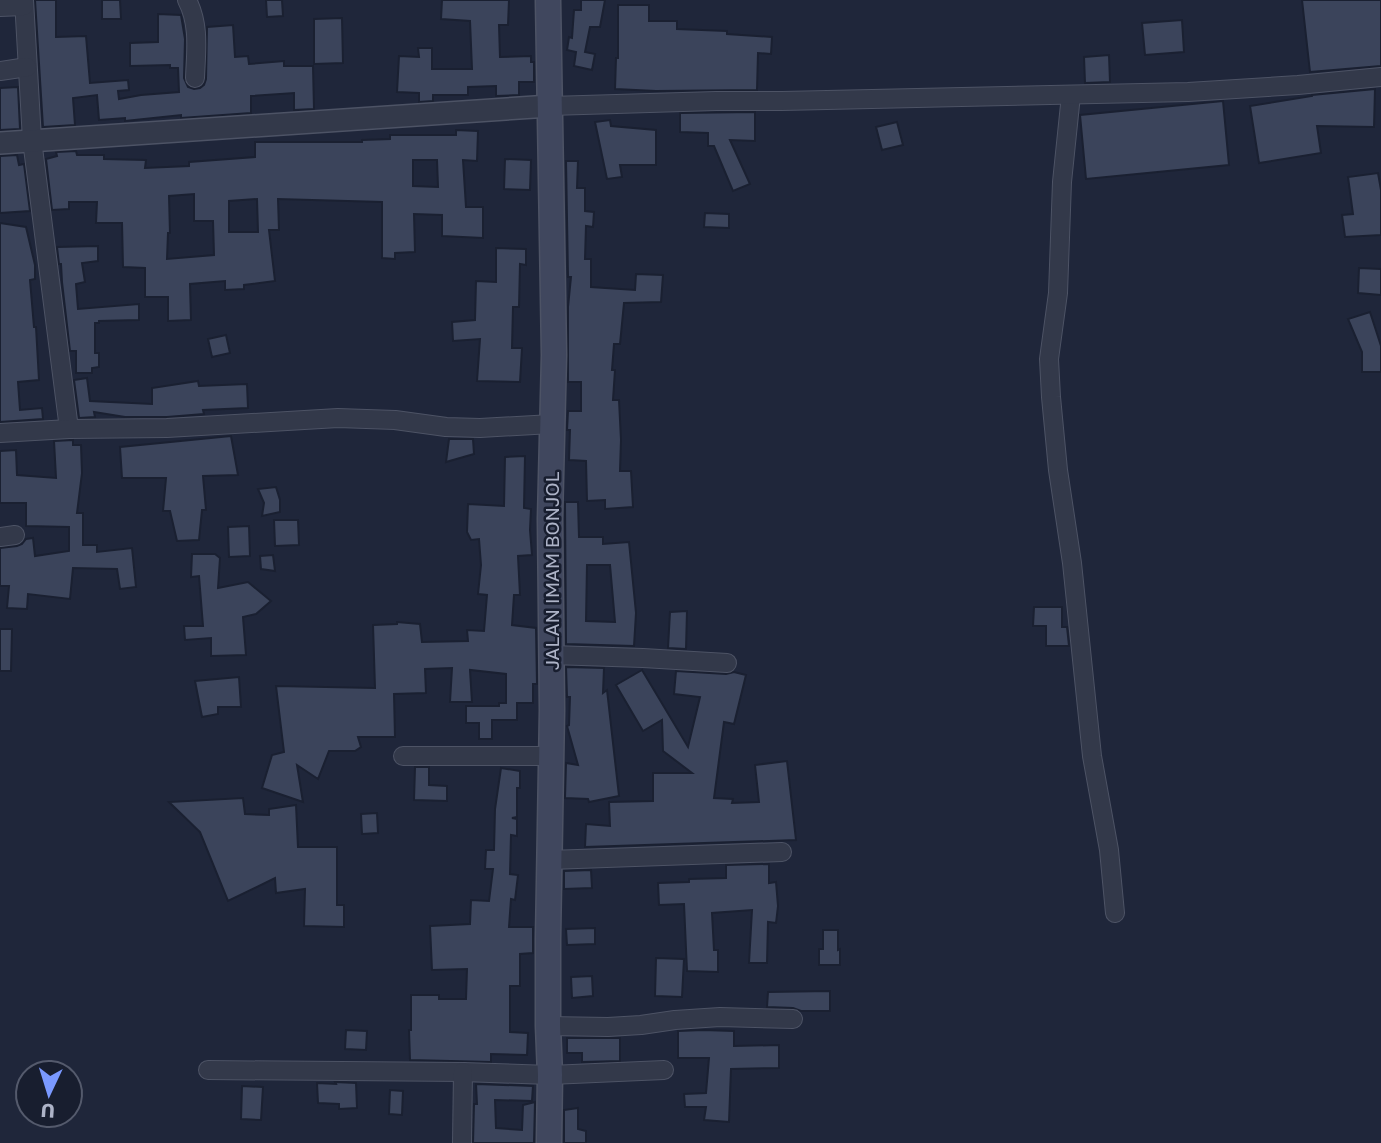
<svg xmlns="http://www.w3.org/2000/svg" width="1381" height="1143" font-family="'Golos Text',sans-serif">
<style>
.building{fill:#3b445b;stroke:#1a2031;stroke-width:2;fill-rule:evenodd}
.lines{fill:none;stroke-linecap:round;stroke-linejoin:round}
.minor-casing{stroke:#4d5365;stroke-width:20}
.tertiary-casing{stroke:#4d5365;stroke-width:24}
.secondary-casing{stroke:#4d5365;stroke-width:27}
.minor{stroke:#33394a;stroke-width:18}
.tertiary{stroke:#33394a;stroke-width:21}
.secondary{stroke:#40475e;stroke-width:24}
.labels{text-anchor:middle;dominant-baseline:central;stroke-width:5;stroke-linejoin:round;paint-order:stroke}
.street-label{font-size:19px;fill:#adb3c7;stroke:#181e2f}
</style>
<rect width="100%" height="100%" fill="#1f263a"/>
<g class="building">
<polygon points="35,0 56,0 56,37 86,36 90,83 128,80 129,90 118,91 119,99 141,95 179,92 178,68 170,68 170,65 130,66 130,43 158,42 158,14 181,15 185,39 184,78 188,87 194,89 200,88 204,85 206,79 207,27 233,25 235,57 248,56 249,64 284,61 284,66 313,66 314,109 294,110 294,93 251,96 251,113 181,118 181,115 125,121 125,118 99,120 97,95 73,98 75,125 43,127"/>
<polygon points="102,0 120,0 121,19 102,19"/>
<polygon points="266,0 282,0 283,16 267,17"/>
<polygon points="442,0 509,0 508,25 499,25 500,57 531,56 531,62 534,62 534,82 519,82 519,95 496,96 496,86 468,87 468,95 433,95 433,101 419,102 419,93 397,92 399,56 419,57 418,48 432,48 432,69 472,69 470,21 441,19"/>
<polygon points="581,0 605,0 600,27 590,27 585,52 595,54 592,70 574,66 576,52 567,50 569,37 572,38 574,10 581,10"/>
<polygon points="1302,0 1381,0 1381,66 1310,72"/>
<polygon points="618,5 649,5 649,21 677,21 677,29 727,31 727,34 772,37 771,54 758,53 757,90 656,91 615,89 616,58 618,58"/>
<polygon points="342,18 343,63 314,64 314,19"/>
<polygon points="1182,20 1184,52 1145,55 1142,23"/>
<polygon points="1109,55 1110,82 1085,83 1084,57"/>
<polygon points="18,87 20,129 0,130 0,88"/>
<polygon points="1375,89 1374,127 1317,126 1321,153 1259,163 1250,106 1312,96 1312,95"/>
<polygon points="1223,101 1229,165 1086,179 1080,115"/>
<polygon points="755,112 755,141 730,140 750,184 733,191 714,146 708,146 708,133 680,132 680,113"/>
<polygon points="610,120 611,126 656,130 656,165 620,165 622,177 607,179 595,122"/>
<polygon points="897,122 903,145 882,150 876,127"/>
<path d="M456 130 478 131 477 161 463 160 466 207H483V238L442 236V215L414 214 415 252 395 253V259L382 258V202L278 199 279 230H269L275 281 244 285V289L225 290V281L190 284 191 320 168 321V297H145V268L123 267 122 223H96L97 202H69V209L52 210 46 159 57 156 56 152 76 151 77 155H104V159L146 160 145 168 189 166V162L255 157V142H362V140L390 139V135H456ZM413 160H437L438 187 413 186ZM194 194V221H213L214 255 167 259 168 233H170L169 196ZM257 199 258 232H229V201Z"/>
<polygon points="17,155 19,165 24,164 30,211 0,213 0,156"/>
<polygon points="505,159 531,160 530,190 504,189"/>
<polygon points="566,161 578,161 577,188 585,188 585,211 594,212 593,227 586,226 585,259 591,259 591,287 635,290 636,274 663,275 661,302 624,303 620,344 614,344 612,370 615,370 613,400 619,400 621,440 620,471 631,471 633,507 605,509 605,500 587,501 586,461 569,460 570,430 567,430 568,411 581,411 581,382 568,382 568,307 571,277 568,277"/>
<polygon points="1378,173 1381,190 1381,235 1345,237 1342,215 1353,214 1348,177"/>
<polygon points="705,213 729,214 729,228 704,227"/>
<polygon points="0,223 26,227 35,265 35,279 30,280 34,327 36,327 39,380 18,382 20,410 42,408 43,419 0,422"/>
<polygon points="98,246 98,261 82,263 85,282 76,284 78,309 139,304 139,320 99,321 99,323 95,323 95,353 99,353 99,367 92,368 92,373 76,373 76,351 70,351 62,282 61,264 59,264 57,247"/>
<polygon points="496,248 526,249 526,265 520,264 519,307 513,307 512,348 522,348 520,382 477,381 480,339 453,341 452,322 475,320 476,281 496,282"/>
<polygon points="1359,268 1381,269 1381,295 1358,293"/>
<polygon points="1370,312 1381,346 1381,372 1362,372 1362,352 1348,319"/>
<polygon points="226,335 230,353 212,357 208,339"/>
<polygon points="87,378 90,401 152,404 152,388 198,381 199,386 247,384 248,408 203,410 204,414 167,417 125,417 94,412 95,417 79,418 74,380"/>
<polygon points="231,436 238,475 203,476 206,510 202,510 199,540 177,541 170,511 163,511 166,478 122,478 120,447"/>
<polygon points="449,439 473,439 474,454 446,462"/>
<polygon points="73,440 73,445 81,445 82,473 77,513 83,513 83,545 97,545 97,552 132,548 136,587 120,589 117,569 73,568 70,599 28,594 27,609 7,608 9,586 0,586 0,548 17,546 22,544 26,539 33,538 35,556 69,551 69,527 26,526 26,503 0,503 0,451 16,450 17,475 56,478 54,441"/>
<polygon points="525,456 524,508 531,509 530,530 532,555 518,556 520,595 514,595 512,625 536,628 537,684 533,684 533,703 517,703 517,720 492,720 492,739 479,739 479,723 466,723 466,706 499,706 499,703 506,703 506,674 470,670 472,702 450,702 452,668 425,669 426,693 394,694 395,737 358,737 361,747 355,751 329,751 318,779 297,765 303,802 262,788 272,755 284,752 276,686 375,688 373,625 397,624 397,622 420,624 422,642 468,641 467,630 484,631 487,595 478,594 481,565 479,539 471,540 467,532 468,504 504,506 505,457"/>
<polygon points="276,487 280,500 280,512 262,516 264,503 258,489"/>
<path d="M565 502H578L579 537H603V544L629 542 636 613 634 646 566 644ZM587 565H610L615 622 586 621Z"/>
<polygon points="274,520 298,520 299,545 275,546"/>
<polygon points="249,526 250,556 229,557 228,527"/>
<polygon points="192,554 215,554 220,558 218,588 248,582 271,601 256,614 243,617 246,655 211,656 211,638 185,640 184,626 203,626 199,576 191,577"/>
<polygon points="273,555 275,571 261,569 260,556"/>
<polygon points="1034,607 1062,607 1062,627 1067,627 1069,646 1046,646 1046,626 1033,626"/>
<polygon points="687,611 686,649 668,648 670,612"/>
<polygon points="0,629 12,629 11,671 0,671"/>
<polygon points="566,667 604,668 603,693 607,690 619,796 589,802 588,799 565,798 566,763 578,765 567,726 569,725 570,697 567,697"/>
<polygon points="642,670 688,747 700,697 674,694 676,671 726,674 734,672 746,675 734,724 724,722 714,798 733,799 732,803 759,802 755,765 787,761 796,840 585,847 586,824 610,826 609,802 653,801 653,773 692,773 663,751 662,720 643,731 616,685"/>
<polygon points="239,677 241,707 218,707 218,714 202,717 195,681"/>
<polygon points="415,767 429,767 429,785 447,786 447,801 414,800"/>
<polygon points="501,768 520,771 520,788 517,788 517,817 512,818 517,819 517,836 511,835 510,874 518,875 515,900 511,899 509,927 533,927 533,953 520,954 520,986 510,986 510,1032 528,1033 527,1055 491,1054 491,1062 410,1060 409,1030 411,1030 411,995 439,995 439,999 466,999 467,969 432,970 430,926 470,924 471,900 489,901 493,869 485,869 486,850 494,850 495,809"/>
<polygon points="243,798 245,814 269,815 269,809 296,805 298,847 337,847 337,905 344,905 344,927 304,926 305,889 276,893 275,878 228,901 200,832 169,802"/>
<polygon points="377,813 378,833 362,834 361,814"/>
<polygon points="769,864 769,883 776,882 778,906 776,923 768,922 767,963 749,963 752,910 712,913 714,950 718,950 718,972 687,971 684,904 659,905 658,883 689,882 689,879 726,878 726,865"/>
<polygon points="591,870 592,888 564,889 564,871"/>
<polygon points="595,928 595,944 567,945 566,929"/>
<polygon points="823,930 838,930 838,950 840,949 840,965 819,965 819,949 823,949"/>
<polygon points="656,958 684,959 682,997 655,996"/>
<polygon points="592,976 593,996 572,998 571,977"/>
<polygon points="830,991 830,1011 801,1011 793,1008 767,1007 768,992"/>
<polygon points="346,1030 367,1031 366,1050 345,1049"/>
<polygon points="703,1030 734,1031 734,1046 779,1045 779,1068 731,1069 729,1122 704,1120 706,1107 685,1107 684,1094 706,1093 709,1058 678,1058 678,1031"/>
<polygon points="567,1038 620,1038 620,1061 582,1062 582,1053 567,1053"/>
<polygon points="335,1082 356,1083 357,1108 339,1109 339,1104 318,1103 317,1083 336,1084"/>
<polygon points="476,1084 533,1086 532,1101 495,1100 496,1128 522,1130 523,1105 535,1102 534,1143 473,1143 474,1104 477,1104"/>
<polygon points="242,1086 263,1087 261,1120 241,1119"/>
<polygon points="390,1090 403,1091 402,1115 389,1114"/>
<polygon points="578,1108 578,1129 586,1131 586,1143 564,1143 564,1110"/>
</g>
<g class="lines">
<defs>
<g id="minor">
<polyline points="24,0 32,140 69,429"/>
<path d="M187 0C200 25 196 51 195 78"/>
<polyline points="0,7 24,6"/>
<polyline points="0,71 27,67"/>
<polyline points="1071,95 1062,182 1058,293 1049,359 1051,397 1058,470 1072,563 1092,756 1109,850 1115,913"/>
<polyline points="550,106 716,101 782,101 1188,92 1298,85 1381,77"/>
<polyline points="0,433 69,429 167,428 338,418 395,420 446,427 480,428 552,424"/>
<polyline points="0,537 15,535"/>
<polyline points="551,655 643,658 727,663"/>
<polyline points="403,756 551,756"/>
<polyline points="549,860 782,852"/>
<polyline points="548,1026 608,1027 641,1025 675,1020 720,1017 793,1019"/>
<polyline points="208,1070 463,1072 550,1075 664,1070"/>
<polyline points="462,1143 463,1072"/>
</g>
<polyline id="tertiary" points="0,143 550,106"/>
<polyline id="secondary" points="548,0 554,355 550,519 552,710 548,939 548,1026 550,1075 549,1143"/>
</defs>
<use href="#minor" class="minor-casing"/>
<use href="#tertiary" class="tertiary-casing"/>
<use href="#secondary" class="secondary-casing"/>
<use href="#minor" class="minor"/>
<use href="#tertiary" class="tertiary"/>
<use href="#secondary" class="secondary"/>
</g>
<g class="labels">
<g class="street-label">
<text transform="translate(551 571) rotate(-90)">JALAN IMAM BONJOL</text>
</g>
</g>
<g transform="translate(49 1094) rotate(184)"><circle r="33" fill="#181e2f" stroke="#545a6c" stroke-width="2"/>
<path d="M0-5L12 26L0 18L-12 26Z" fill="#7a99ff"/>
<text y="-10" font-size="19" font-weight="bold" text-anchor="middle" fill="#adb3c7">U</text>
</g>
</svg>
